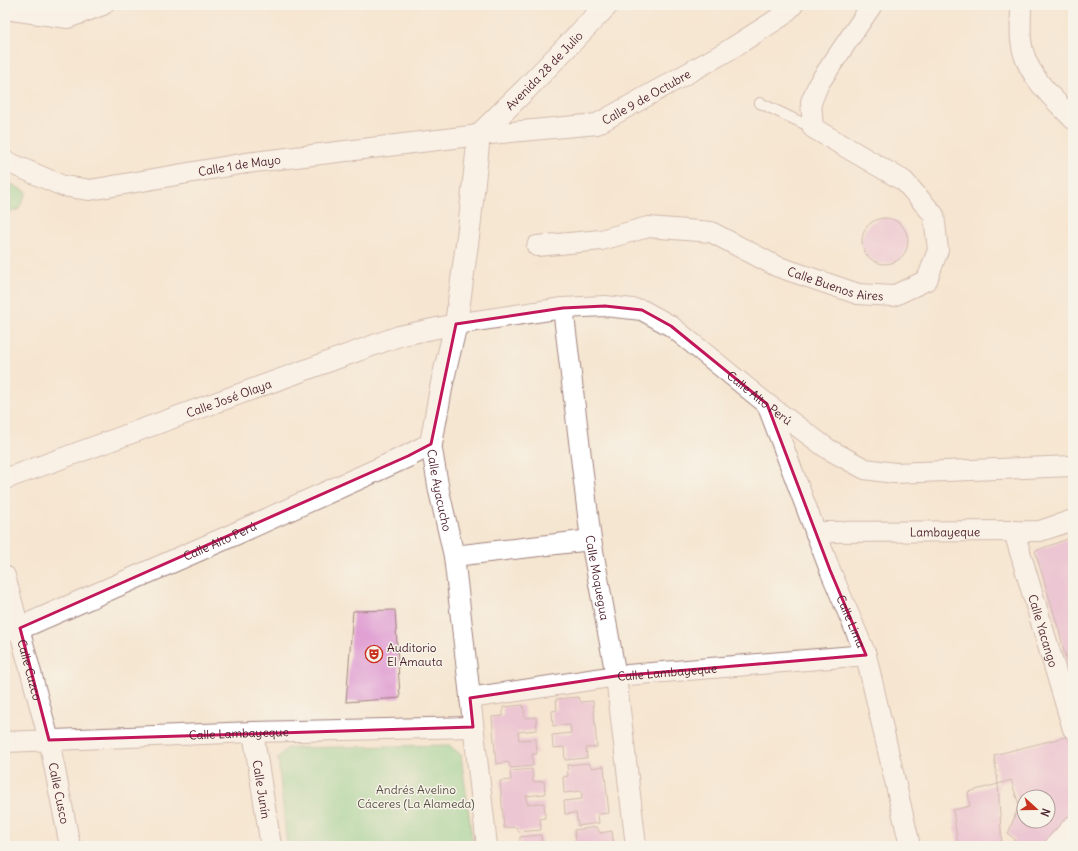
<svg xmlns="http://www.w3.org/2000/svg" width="1078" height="851" font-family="Delius,sans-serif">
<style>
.green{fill:#87d28f;stroke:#68785d}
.building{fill:#e09fd3;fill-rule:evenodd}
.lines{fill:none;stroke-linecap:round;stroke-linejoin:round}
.lane-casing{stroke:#a0827e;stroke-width:12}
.street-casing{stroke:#a0827e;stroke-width:22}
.secondary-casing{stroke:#a0827e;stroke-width:24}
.lane{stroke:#fff;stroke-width:10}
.street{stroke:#fff;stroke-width:20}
.secondary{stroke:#fff;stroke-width:22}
.marked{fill:none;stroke:#c2185b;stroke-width:3;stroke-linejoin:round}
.labels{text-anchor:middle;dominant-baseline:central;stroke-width:3;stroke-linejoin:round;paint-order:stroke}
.street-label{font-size:12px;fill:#4a1f2b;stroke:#f7f3e8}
.poi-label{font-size:12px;fill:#4a1f2b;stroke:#f7f3e8;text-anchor:start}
.park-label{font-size:12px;fill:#5c5549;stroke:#f7f3e8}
</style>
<rect width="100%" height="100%" fill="#f7f3e8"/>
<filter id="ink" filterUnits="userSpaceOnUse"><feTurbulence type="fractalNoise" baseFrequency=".025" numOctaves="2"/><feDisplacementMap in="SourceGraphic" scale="8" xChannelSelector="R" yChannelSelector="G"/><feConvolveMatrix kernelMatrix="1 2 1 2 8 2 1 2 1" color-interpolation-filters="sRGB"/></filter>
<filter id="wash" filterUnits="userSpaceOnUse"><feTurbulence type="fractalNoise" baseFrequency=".012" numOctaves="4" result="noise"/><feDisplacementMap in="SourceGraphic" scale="16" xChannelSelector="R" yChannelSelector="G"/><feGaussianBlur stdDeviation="0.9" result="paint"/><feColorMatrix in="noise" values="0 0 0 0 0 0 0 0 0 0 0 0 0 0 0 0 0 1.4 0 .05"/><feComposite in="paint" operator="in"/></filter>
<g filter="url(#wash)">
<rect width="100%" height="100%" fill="#f5e6d1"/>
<g class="green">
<polygon points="5,181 27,192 18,210 5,212"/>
<polygon points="449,745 461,755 473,846 287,846 278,758 287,748"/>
</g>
<g id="blocks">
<g class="building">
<circle cx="885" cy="241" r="23"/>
<polygon points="1073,537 1073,652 1065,656 1073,653 1073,684 1065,656 1059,630 1035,551"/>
<polygon points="395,610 400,698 346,702 353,611"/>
<polygon points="578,697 581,702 593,701 597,747 586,748 587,758 565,760 564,747 553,748 552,735 571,733 570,725 553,726 552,711 557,710 556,699"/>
<polygon points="523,705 525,718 536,717 537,730 518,732 519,740 536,739 537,754 532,754 533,766 511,768 508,762 496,764 492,717 503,716 503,707"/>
<path d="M1069 736 1073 750V813L1044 846H1010L1015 839 1008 834 1019 805 1011 780 998 784 1002 846H958L953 810 970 806 968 792 998 784 994 755ZM1024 797H1048V821H1024Z"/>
<polygon points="589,763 592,768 604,766 609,813 598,814 599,823 578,826 576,813 565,814 564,801 582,799 581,791 564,793 563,777 568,776 567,765"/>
<polygon points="532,769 533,782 544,781 545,794 526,796 527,804 544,803 545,818 540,819 541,830 519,832 516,827 504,828 500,781 511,780 510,771"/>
<polygon points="597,827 600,833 612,831 614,846 571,846 571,842 576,841 574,830"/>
<polygon points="541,835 542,846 520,846 520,837"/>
</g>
</g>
</g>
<g filter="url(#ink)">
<use href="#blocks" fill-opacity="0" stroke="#a0827e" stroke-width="1"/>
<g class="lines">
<defs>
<polyline id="lane" points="760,103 813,128"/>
<g id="street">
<path d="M1021 5C1021 16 1020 28 1021 40 1024 73 1051 96 1073 119"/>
<polyline points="5,9 68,18 103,5"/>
<path id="s1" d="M5 161 63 186 90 190 246 163 479 135 597 124 729 50 782 16 793 5"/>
<path id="s2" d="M537 246 601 240 648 227 711 232 776 266 858 294 893 296 927 280 938 250 934 215 904 181 813 128 811 102 819 83 872 5"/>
<path id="s3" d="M563 308 591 540 616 676 636 846"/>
<path id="s4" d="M767 404 830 570 866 655 910 846"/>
<path id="s5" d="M431 444 439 491 454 556 487 846"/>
<path id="s6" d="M5 479 399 336 456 324 563 308 605 306 642 310 671 326 767 404 828 449 865 469 894 473 1073 466"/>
<path id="s7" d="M815 532 1040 531 1073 520"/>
<path id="s8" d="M1014 532 1073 729"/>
<polyline points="454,556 591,540"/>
<path id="s9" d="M5 576 49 740 70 846"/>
<path id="s10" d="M470 698 616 676 866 655"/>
<path id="s11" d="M253 732 271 846"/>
<path id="s12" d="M5 742 253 732 473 727"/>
<polyline points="1055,846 1073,826"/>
</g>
<g id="secondary">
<path id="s13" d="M5 629 20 628 226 538 408 456 431 444 442 383 456 324 469 229 479 135 526 89 607 5"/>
</g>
</defs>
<use href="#lane" class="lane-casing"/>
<use href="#street" class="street-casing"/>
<use href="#secondary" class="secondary-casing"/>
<use href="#lane" class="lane"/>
<use href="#street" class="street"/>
<use href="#secondary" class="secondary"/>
</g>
</g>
<path d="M0 0H1078V851H0ZM605 306 642 310 671 326 767 404 830 570 866 655 616 676 470 698 473 727 49 740 20 628 408 456 431 444 456 324 563 308Z" fill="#f5e6d1" fill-opacity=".55" fill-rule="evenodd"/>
<path class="marked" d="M605 306 642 310 671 326 767 404 830 570 866 655 616 676 470 698 473 727 49 740 20 628 408 456 431 444 456 324 563 308Z"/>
<defs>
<symbol id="theatre-ring" viewBox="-11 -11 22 22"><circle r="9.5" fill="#f7f3e8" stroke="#c8321e" stroke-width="1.5"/><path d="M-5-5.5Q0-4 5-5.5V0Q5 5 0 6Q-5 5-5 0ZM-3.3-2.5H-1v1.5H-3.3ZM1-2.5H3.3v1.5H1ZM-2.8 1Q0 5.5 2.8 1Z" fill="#c8321e"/></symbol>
</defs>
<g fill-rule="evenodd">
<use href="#theatre-ring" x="364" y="644" width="20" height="20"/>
</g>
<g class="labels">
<g class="street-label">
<text stroke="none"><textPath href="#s13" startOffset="870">Avenida 28 de Julio</textPath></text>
<text stroke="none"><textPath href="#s1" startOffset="658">Calle 9 de Octubre</textPath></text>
<text stroke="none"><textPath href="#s1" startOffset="242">Calle 1 de Mayo</textPath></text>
<text stroke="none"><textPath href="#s2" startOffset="312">Calle Buenos Aires</textPath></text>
<text stroke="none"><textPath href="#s6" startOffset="238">Calle José Olaya</textPath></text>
<text stroke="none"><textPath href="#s6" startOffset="812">Calle Alto Perú</textPath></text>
<text stroke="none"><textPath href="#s5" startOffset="47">Calle Ayacucho</textPath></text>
<text stroke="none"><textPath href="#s7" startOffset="130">Lambayeque</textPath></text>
<text stroke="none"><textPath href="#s13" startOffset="233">Calle Alto Perú</textPath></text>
<text stroke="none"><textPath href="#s3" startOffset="272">Calle Moquegua</textPath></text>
<text stroke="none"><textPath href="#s4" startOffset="233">Calle Lima</textPath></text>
<text stroke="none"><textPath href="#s8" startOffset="103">Calle Yacango</textPath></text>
<text stroke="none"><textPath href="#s9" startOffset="97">Calle Cuzco</textPath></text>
<text stroke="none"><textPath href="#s10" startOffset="199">Calle Lambayeque</textPath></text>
<text stroke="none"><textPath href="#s12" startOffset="234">Calle Lambayeque</textPath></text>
<text stroke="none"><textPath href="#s11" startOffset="58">Calle Junín</textPath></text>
<text stroke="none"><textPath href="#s9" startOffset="224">Calle Cusco</textPath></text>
</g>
<g class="poi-label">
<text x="387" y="647">Auditorio<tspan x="387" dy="14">El Amauta</tspan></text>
</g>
<g class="park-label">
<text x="416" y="789">Andrés Avelino<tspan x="416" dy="14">Cáceres (La Alameda)</tspan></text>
</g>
</g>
<rect width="1078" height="851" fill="none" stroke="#f7f3e8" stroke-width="20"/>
<g transform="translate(1036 809) rotate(111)"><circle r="19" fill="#f7f3e8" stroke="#b29e9c"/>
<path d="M0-3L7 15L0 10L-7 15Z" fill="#c8321e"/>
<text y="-6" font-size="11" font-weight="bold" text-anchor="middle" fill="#4a1f2b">N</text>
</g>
</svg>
